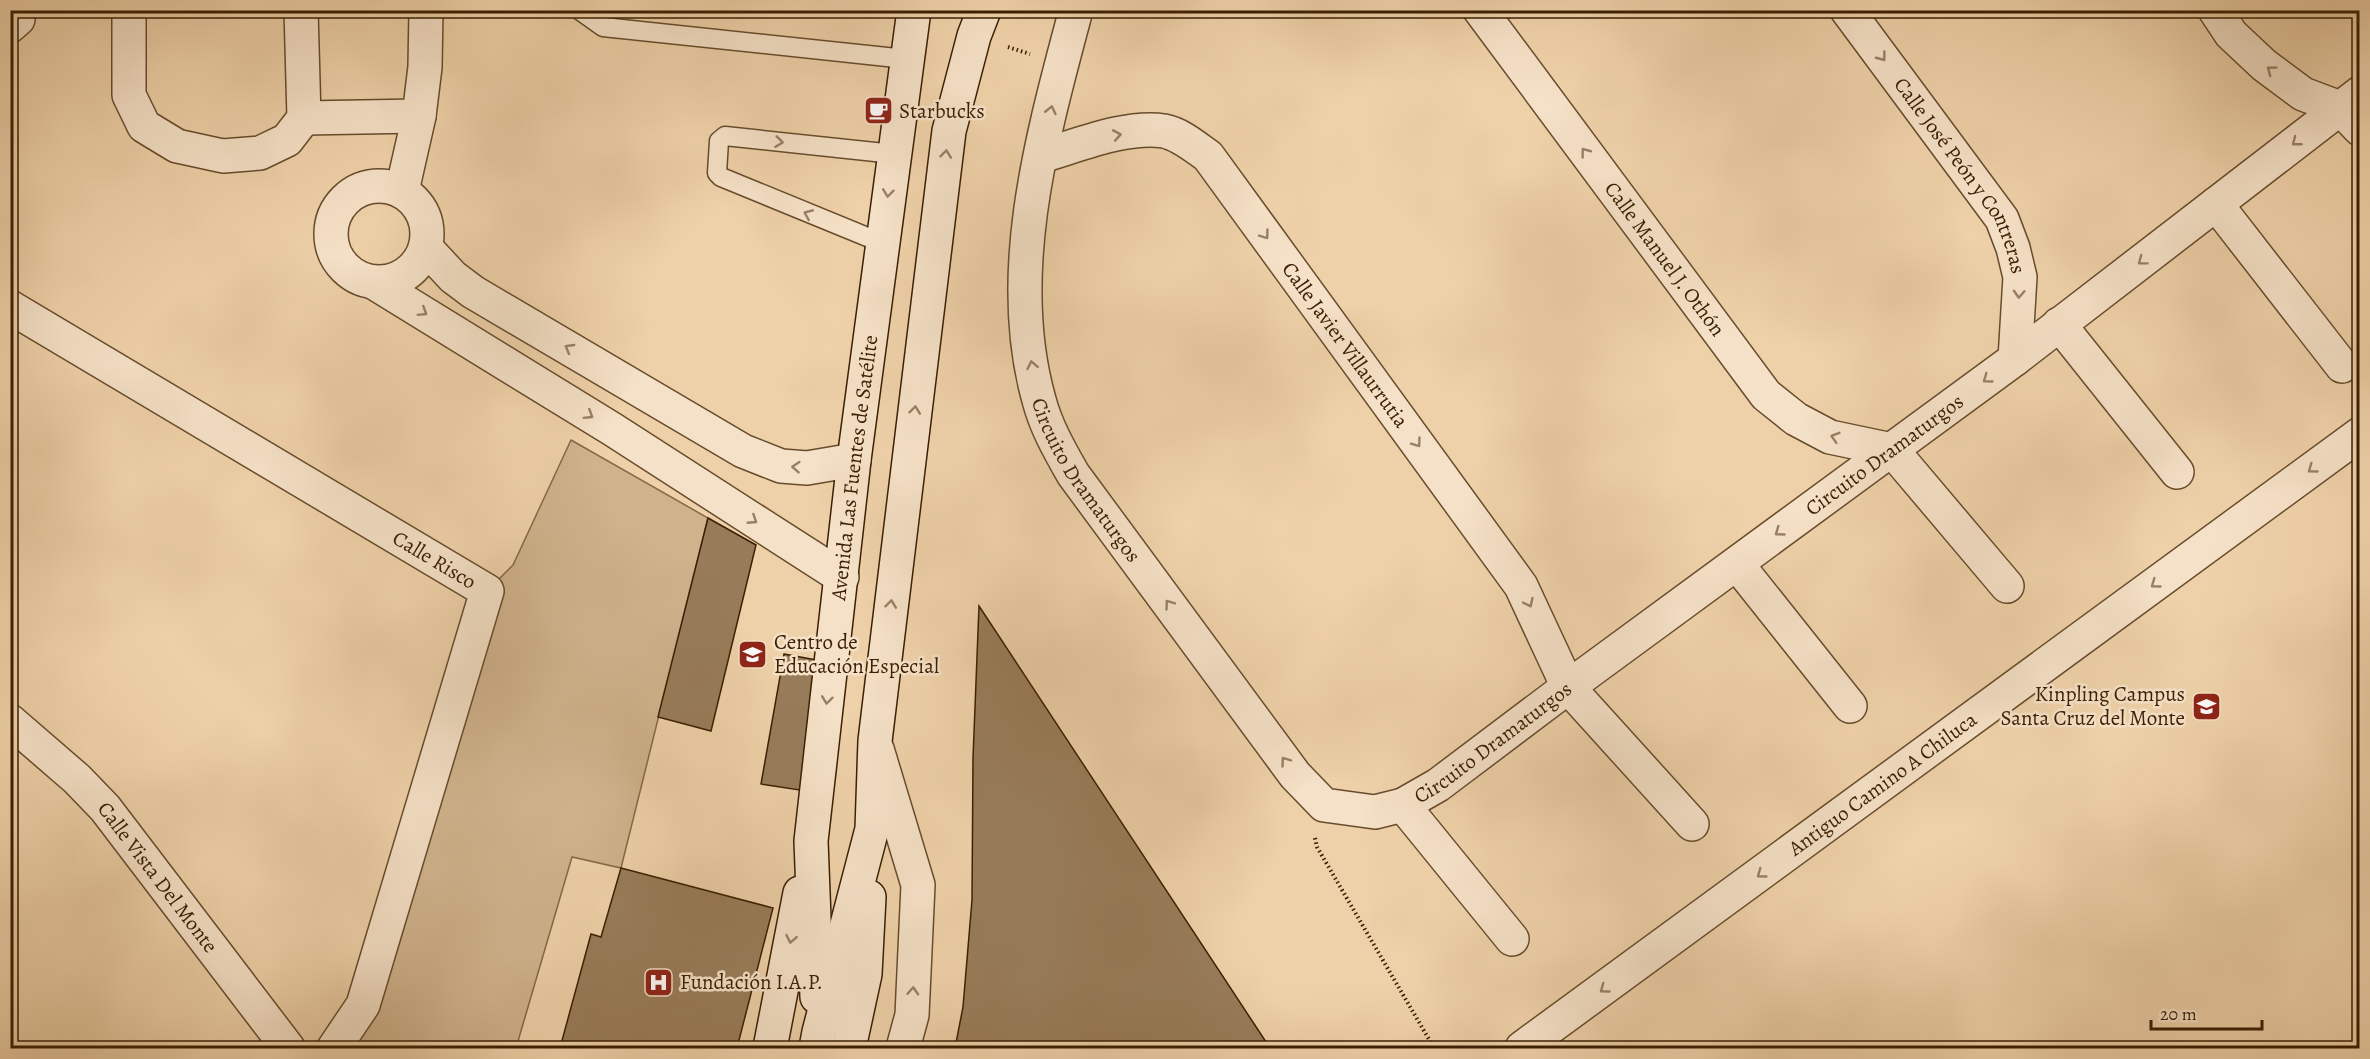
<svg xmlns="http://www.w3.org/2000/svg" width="2370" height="1059" font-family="Alegreya,serif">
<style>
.green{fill:#d0b38d;stroke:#856948;stroke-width:1.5}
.building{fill:#987c59;stroke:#3a1f03;stroke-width:1.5}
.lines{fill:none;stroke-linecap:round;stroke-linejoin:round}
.lane-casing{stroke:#674c2c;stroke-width:21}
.street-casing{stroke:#674c2c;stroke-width:36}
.secondary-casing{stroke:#3a1f03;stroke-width:36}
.path{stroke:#3a1f03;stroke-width:4;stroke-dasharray:1.5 3;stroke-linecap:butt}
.lane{stroke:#f5e1c7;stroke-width:18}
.street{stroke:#f5e1c7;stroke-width:33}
.secondary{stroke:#f5e1c7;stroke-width:33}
.oneway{stroke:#988065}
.labels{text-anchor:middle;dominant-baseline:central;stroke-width:5;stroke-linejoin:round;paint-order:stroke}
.poi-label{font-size:21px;fill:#3a1f03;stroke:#f5e1c7;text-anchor:start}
.street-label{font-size:21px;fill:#3a1f03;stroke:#f5e1c7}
</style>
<rect width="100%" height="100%" fill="#efd1a9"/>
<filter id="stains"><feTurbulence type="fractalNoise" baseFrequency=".00333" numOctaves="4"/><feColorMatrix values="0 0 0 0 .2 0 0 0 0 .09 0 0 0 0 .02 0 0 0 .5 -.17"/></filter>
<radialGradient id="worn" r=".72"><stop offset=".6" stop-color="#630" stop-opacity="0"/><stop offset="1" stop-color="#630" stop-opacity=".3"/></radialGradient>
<polygon class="green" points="571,440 708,518 621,868 572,857 516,1048 339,1048 487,591 513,565"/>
<g class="building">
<polygon points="708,518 756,545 711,731 658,717"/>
<polygon points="979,606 1270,1048 955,1048 963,1007 972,900 973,758"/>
<polygon points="784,654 828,662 806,791 761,784"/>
<polygon points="621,868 773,908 737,1048 560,1048 591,934 601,937"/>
</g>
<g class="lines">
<defs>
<g id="lane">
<polyline points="579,10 603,27 906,59"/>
<polyline points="882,243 721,177 717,173 719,141 725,136 894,154"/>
</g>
<g id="street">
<polyline points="129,10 129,95 144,126 177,146 223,156 260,153 287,140 304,118 301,10"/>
<path id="s1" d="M1076 10C1043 134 1003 273 1039 400 1046 427 1060 451 1073 474L1295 775 1324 805 1375 812 1403 805 1438 785 1568 687 2015 359 2360 93"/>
<path id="s2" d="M1480 10 1766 395 1796 419 1830 437 1892 450 2007 586"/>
<path id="s3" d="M1847 10 2002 219 2013 248 2020 277 2015 359"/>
<polyline points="2215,10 2231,34 2264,65 2303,94 2340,108 2360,129"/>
<polyline points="10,26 18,19 18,10"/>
<polyline points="304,118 419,116"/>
<path id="s4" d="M1041 156C1077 146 1126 125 1164 131 1180 134 1195 147 1208 156L1521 586 1568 687 1692 824"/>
<circle cx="379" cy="234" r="48"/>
<polyline points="402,191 419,116 425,67 426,10"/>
<polyline points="2216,204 2342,366"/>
<polyline points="426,248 453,277 473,292 743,451 781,466 807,468 854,460"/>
<polyline points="373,282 612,429 842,577"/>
<path id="s5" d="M10 307 487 591 363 1005 334 1048"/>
<polyline points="2059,324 2177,472"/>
<polyline points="1737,564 1850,706"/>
<path id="s6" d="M10 721 77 779 105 808 288 1048"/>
<polyline points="877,749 918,885 912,1015 903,1048"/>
<polyline points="1403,805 1512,939"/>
<path id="s7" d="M1522 1048 2360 434"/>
</g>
<g id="secondary">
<path id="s8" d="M817 997 811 841 854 460 914 10"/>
<polyline points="770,1048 800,893"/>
<polyline points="816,1048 819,1032 872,829 875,741 949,131 974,36 984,10"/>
<polyline points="849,1048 865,974 869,897"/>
</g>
</defs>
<use href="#lane" class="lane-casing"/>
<use href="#street" class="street-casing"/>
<use href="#secondary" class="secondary-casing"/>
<g class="path">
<polyline points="1008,47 1030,54"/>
<polyline points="1315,838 1317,847 1434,1048"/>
</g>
<use href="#lane" class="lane"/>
<use href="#street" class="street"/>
<use href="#secondary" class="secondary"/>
</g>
<defs><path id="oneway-chevron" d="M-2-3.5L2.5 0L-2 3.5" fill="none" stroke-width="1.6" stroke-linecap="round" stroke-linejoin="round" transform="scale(1.5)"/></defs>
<g class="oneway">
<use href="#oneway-chevron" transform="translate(1882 57) rotate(53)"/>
<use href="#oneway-chevron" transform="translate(2271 70) rotate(-143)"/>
<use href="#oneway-chevron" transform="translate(1051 110) rotate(-77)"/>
<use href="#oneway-chevron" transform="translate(1117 135) rotate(-10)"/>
<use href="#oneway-chevron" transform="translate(779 142) rotate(7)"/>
<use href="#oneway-chevron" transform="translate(2296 142) rotate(142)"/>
<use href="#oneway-chevron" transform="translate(1585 152) rotate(-127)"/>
<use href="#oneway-chevron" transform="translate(946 154) rotate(-83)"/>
<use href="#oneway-chevron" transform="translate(888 193) rotate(97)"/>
<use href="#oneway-chevron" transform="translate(808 214) rotate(-157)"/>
<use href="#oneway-chevron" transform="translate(1265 235) rotate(54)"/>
<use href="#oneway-chevron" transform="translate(2142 261) rotate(143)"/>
<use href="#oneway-chevron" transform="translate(2019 294) rotate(93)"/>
<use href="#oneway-chevron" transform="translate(423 312) rotate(32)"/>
<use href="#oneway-chevron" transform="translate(569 348) rotate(-150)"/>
<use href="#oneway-chevron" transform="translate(1032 365) rotate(-101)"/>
<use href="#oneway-chevron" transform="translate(1987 379) rotate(144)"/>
<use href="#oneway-chevron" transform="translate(915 410) rotate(-83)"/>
<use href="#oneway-chevron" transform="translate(589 415) rotate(32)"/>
<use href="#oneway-chevron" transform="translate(1835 437) rotate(-163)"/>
<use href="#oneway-chevron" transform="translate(1417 443) rotate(54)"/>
<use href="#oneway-chevron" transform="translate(796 467) rotate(-176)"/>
<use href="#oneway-chevron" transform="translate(2312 469) rotate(144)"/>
<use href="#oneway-chevron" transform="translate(753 520) rotate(33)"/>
<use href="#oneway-chevron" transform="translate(1779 532) rotate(144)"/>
<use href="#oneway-chevron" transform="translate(2155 584) rotate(144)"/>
<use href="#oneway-chevron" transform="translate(1529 603) rotate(65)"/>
<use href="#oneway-chevron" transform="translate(891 604) rotate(-83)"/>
<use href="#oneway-chevron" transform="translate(1169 604) rotate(-126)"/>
<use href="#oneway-chevron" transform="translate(827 700) rotate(97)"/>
<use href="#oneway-chevron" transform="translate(1285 761) rotate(-126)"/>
<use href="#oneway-chevron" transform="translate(1761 874) rotate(144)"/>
<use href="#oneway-chevron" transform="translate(791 939) rotate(101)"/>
<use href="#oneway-chevron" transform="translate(1604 989) rotate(144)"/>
<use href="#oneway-chevron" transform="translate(913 991) rotate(-87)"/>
</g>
<defs>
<symbol id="cafe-square" viewBox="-11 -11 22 22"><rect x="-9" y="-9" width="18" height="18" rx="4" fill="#8f2418" stroke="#f5e1c7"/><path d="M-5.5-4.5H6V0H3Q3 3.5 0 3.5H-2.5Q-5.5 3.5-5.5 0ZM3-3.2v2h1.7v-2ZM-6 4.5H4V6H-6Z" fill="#fff"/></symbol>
<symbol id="school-square" viewBox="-11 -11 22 22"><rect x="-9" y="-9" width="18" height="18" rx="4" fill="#8f2418" stroke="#f5e1c7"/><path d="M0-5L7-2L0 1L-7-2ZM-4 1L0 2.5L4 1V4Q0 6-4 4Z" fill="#fff"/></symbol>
<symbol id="hospital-square" viewBox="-11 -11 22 22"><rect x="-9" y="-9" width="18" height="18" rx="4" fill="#8f2418" stroke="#f5e1c7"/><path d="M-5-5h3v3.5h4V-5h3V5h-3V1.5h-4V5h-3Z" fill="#fff"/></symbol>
</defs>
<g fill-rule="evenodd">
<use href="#cafe-square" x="862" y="94" width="33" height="33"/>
<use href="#school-square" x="736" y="638" width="33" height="33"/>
<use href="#school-square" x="2190" y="690" width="33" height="33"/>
<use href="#hospital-square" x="642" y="966" width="33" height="33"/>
</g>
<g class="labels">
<g class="poi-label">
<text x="899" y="111">Starbucks</text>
<text x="774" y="642">Centro de<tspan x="774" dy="24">Educación Especial</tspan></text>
<text x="2185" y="694" text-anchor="end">Kinpling Campus<tspan x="2185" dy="24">Santa Cruz del Monte</tspan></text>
<text x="680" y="982">Fundación I.A.P.</text>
</g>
<g class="street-label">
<text stroke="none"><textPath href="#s3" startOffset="202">Calle José Peón y Contreras</textPath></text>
<text stroke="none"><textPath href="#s2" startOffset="310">Calle Manuel J. Othón</textPath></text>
<text stroke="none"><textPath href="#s4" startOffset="411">Calle Javier Villaurrutia</textPath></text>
<text stroke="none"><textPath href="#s1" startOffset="1570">Circuito Dramaturgos</textPath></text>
<text stroke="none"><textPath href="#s8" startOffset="532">Avenida Las Fuentes de Satélite</textPath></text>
<text stroke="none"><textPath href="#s1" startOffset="490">Circuito Dramaturgos</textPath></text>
<text stroke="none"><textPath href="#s5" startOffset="494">Calle Risco</textPath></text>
<text stroke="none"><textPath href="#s1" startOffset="1084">Circuito Dramaturgos</textPath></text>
<text stroke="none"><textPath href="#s7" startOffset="447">Antiguo Camino A Chiluca</textPath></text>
<text stroke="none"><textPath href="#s6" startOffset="216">Calle Vista Del Monte</textPath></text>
</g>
</g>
<rect width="2370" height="1059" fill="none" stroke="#efd1a9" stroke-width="36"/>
<rect x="12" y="12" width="2346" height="1035" fill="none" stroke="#3a1f03" stroke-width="3"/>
<rect x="18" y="18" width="2334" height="1023" fill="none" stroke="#3a1f03" stroke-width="1.5"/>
<path d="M2151 1020v9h111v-9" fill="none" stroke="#3a1f03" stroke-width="3"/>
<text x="2160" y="1020" font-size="18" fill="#3a1f03" stroke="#f5e1c7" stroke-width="4.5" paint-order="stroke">20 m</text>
<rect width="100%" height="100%" filter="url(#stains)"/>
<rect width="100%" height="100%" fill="url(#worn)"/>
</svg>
